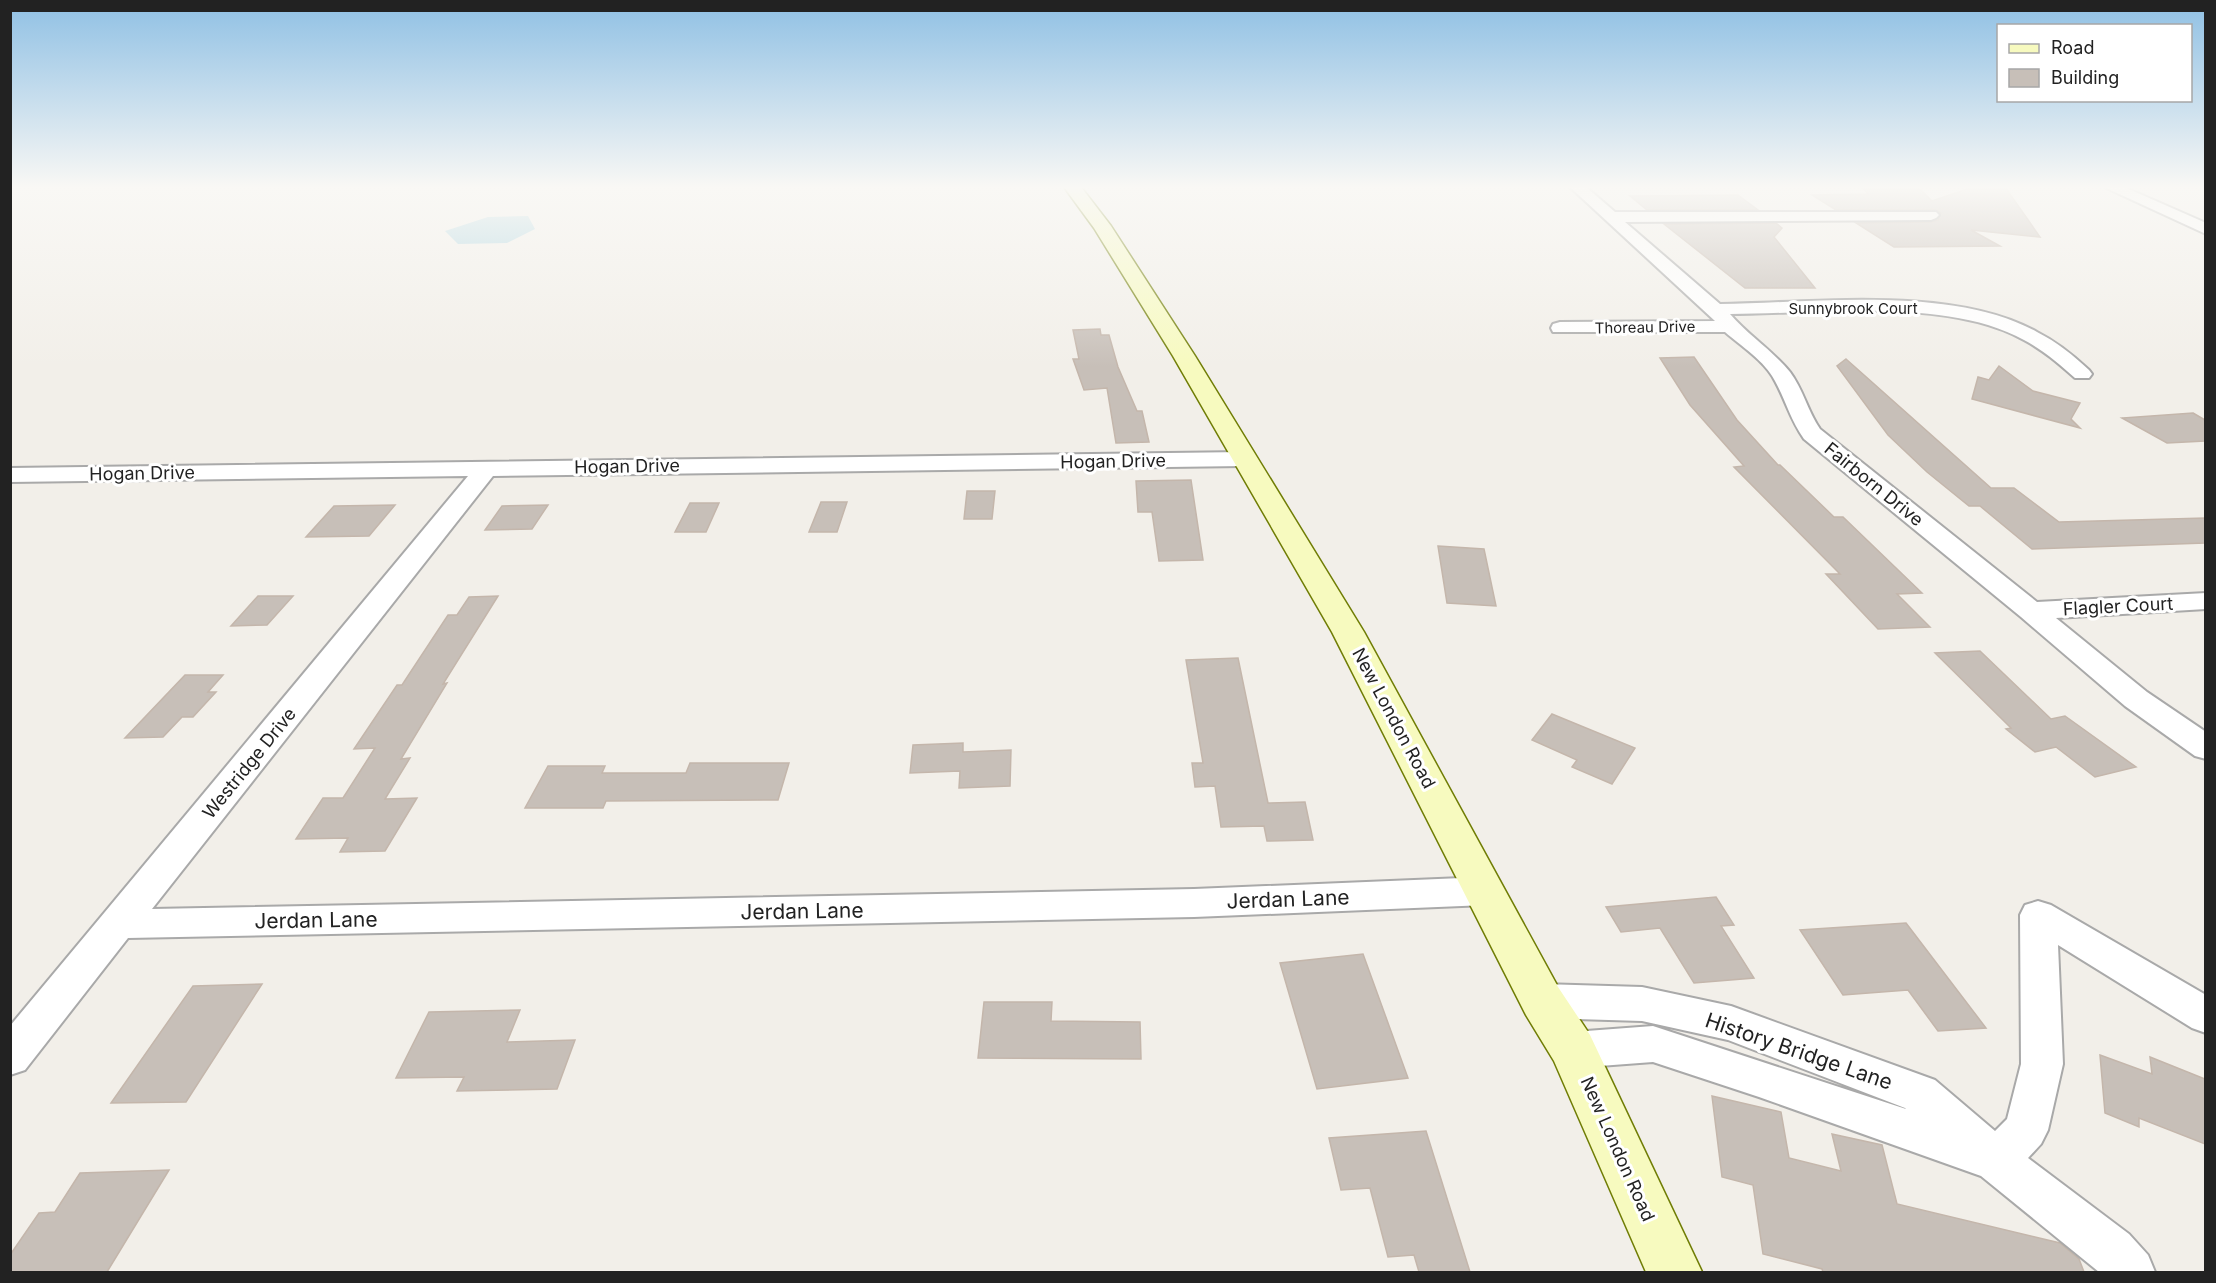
<svg xmlns="http://www.w3.org/2000/svg" width="2216" height="1283" font-family="Inter,sans-serif">
<style>
.water{fill:#aad3df}
.building{fill:#c7bfb8;stroke:#c4b6ab;stroke-width:1.5}
.lines{fill:none;stroke-linecap:round;stroke-linejoin:round}
.street-casing{stroke:#a9a9a9;stroke-width:4}
.secondary-casing{stroke:#707d05;stroke-width:3}
.street{fill:#fff;fill-rule:evenodd}
.secondary{fill:#f7fabf;fill-rule:evenodd}
.labels{text-anchor:middle;dominant-baseline:central;stroke-width:6;stroke-linejoin:round;paint-order:stroke}
.far-street-label{font-size:15px;fill:#222;stroke:#fff}
.street-label{font-size:18px;fill:#222;stroke:#fff}
.near-street-label{font-size:21px;fill:#222;stroke:#fff}
</style>
<rect width="100%" height="100%" fill="#f2efe9"/>
<polygon class="water" points="528,216 535,229 507,243 458,244 445,231 488,217"/>
<g class="building">
<polygon points="1862,187 1907,187 1921,190 1932,201 1973,187 2005,187 2040,237 1971,230 2000,246 1894,247 1856,223 1931,222 1938,220 1941,213 1936,210 1836,210 1812,195 1868,194"/>
<polygon points="1738,195 1758,210 1647,210 1630,196"/>
<polygon points="1776,223 1782,228 1774,237 1815,288 1745,288 1664,224"/>
<polygon points="1100,329 1101,335 1109,335 1118,367 1137,411 1142,411 1149,442 1116,443 1107,388 1084,390 1073,359 1079,359 1073,330"/>
<polygon points="1694,357 1737,420 1778,465 1780,465 1834,517 1843,517 1922,593 1897,594 1930,627 1878,629 1826,574 1840,574 1734,467 1744,466 1690,405 1660,358"/>
<polygon points="1846,359 1991,488 2014,488 2059,522 2205,518 2205,543 2032,549 1980,506 1969,506 1927,472 1888,435 1837,366"/>
<polygon points="1999,366 2033,391 2080,403 2071,419 2080,428 1972,399 1978,377 1989,380"/>
<polygon points="2193,413 2205,420 2205,441 2167,443 2122,418"/>
<polygon points="1191,480 1203,560 1159,561 1152,512 1138,512 1136,481"/>
<polygon points="967,491 995,491 992,519 964,519"/>
<polygon points="821,502 847,502 837,532 809,532"/>
<polygon points="690,503 719,503 706,532 675,532"/>
<polygon points="395,505 369,536 306,537 334,506"/>
<polygon points="548,505 532,529 485,530 502,506"/>
<polygon points="1438,546 1484,549 1496,606 1447,603"/>
<polygon points="258,596 293,596 267,625 231,626"/>
<polygon points="498,596 443,684 447,683 401,759 410,758 385,799 417,798 385,851 340,852 348,838 296,839 323,798 343,798 375,748 354,749 397,685 402,685 448,615 457,615 469,597"/>
<polygon points="1980,651 2051,719 2065,716 2136,767 2095,777 2056,747 2035,752 2006,729 2011,728 1935,653"/>
<polygon points="1238,658 1268,803 1305,802 1313,840 1267,841 1264,826 1221,827 1215,786 1195,787 1192,763 1203,763 1186,660"/>
<polygon points="185,675 223,675 208,692 216,692 193,717 182,717 163,737 125,738"/>
<polygon points="1552,714 1635,748 1612,784 1572,767 1577,760 1532,740"/>
<polygon points="963,743 963,752 1011,750 1010,786 959,788 960,771 910,773 913,745"/>
<polygon points="690,763 789,763 778,800 606,801 603,808 525,808 548,766 605,766 602,773 686,773"/>
<polygon points="1716,897 1734,925 1721,926 1754,978 1694,983 1660,928 1621,932 1606,907"/>
<polygon points="1906,923 1986,1028 1938,1031 1908,990 1843,995 1800,930"/>
<polygon points="1363,954 1408,1078 1317,1089 1280,963"/>
<polygon points="262,984 186,1102 111,1103 193,986"/>
<polygon points="984,1002 1052,1002 1051,1021 1140,1022 1141,1059 978,1058"/>
<polygon points="520,1010 507,1042 575,1040 557,1089 457,1091 464,1077 396,1078 429,1012"/>
<polygon points="2100,1055 2152,1074 2150,1057 2205,1079 2205,1144 2139,1118 2139,1127 2105,1113"/>
<polygon points="1712,1096 1781,1112 1789,1158 1841,1171 1832,1134 1882,1145 1897,1204 2060,1243 2079,1259 2084,1272 1823,1272 1822,1269 1763,1254 1753,1185 1722,1177"/>
<polygon points="1426,1131 1470,1272 1419,1272 1414,1255 1388,1257 1370,1188 1341,1190 1329,1138"/>
<polygon points="169,1170 107,1272 10,1272 10,1255 39,1213 55,1212 80,1173"/>
</g>
<g class="lines">
<defs>
<g id="street">
<path d="M1570 187H1586L1615 212H1936L1939 215 1936 218 1931 220 1625 222 1720 304C1814 303 1953 285 2037 332 2057 342 2073 355 2089 370L2092 374 2089 378H2075C2059 364 2043 350 2024 340 1947 297 1816 314 1730 314 1748 335 1772 350 1790 372 1803 389 1808 412 1820 429L2037 602 2206 593V609L2056 618 2147 692 2206 732V759L2195 756 2125 706 2021 617 1804 439C1790 419 1786 401 1775 381 1765 361 1741 346 1725 332H1553L1551 328 1553 324 1560 322 1715 321Z"/>
<polygon points="2104,187 2124,187 2206,223 2206,234"/>
<polygon points="1244,452 1252,454 1255,459 1252,464 1244,466 493,476 152,909 1194,889 1486,877 1499,881 1504,891 1499,901 1486,905 1194,917 128,938 25,1070 10,1075 10,1026 468,476 10,482 10,468"/>
<polygon points="2038,901 2051,905 2206,995 2206,1033 2192,1028 2058,945 2063,1064 2048,1130 2041,1144 2028,1158 2129,1234 2148,1255 2155,1272 2099,1272 1981,1176 1759,1097 1653,1062 1573,1068 1558,1063 1552,1050 1558,1037 1573,1032 1653,1026 1906,1109 1905,1108 1728,1040 1642,1021 1542,1018 1528,1013 1522,1001 1528,989 1542,984 1642,987 1731,1006 1935,1080 1995,1131 2007,1119 2021,1064 2020,915 2025,905"/>
</g>
<polygon id="secondary" points="1064,187 1081,187 1111,226 1195,356 1364,632 1558,987 1590,1035 1702,1272 1646,1272 1554,1061 1526,1015 1332,632 1173,356 1094,228"/>
</defs>
<use href="#street" class="street-casing"/>
<use href="#secondary" class="secondary-casing"/>
<use href="#street" class="street"/>
<use href="#secondary" class="secondary"/>
</g>
<linearGradient id="sky" x2="0" y2="1"><stop stop-color="#8fc0e4"/><stop offset="0.51" stop-color="#f9f8f5"/><stop offset="1" stop-color="#f9f8f5" stop-opacity="0"/></linearGradient>
<rect width="2216" height="367" fill="url(#sky)"/>
<g class="labels">
<g class="far-street-label">
<text x="1853" y="308">Sunnybrook Court</text>
<text transform="translate(1645 327) rotate(-1)">Thoreau Drive</text>
</g>
<g class="street-label">
<text transform="translate(1113 461) rotate(-1)">Hogan Drive</text>
<text transform="translate(627 466) rotate(-1)">Hogan Drive</text>
<text transform="translate(142 473) rotate(-1)">Hogan Drive</text>
<text transform="translate(1874 484) rotate(39)">Fairborn Drive</text>
<text transform="translate(2118 606) rotate(-3)">Flagler Court</text>
<text transform="translate(1394 718) rotate(62)">New London Road</text>
<text transform="translate(249 763) rotate(-51)">Westridge Drive</text>
<text transform="translate(1618 1149) rotate(66)">New London Road</text>
</g>
<g class="near-street-label">
<text transform="translate(1288 899) rotate(-2)">Jerdan Lane</text>
<text transform="translate(802 911) rotate(-1)">Jerdan Lane</text>
<text transform="translate(316 920) rotate(-1)">Jerdan Lane</text>
<text transform="translate(1799 1051) rotate(19)">History Bridge Lane</text>
</g>
</g>
<rect width="2216" height="1283" fill="none" stroke="#222222" stroke-width="24"/>
<rect x="1997" y="24" width="195" height="78" fill="#ffffff" stroke="#a7a7a7" stroke-width="1.5"/>
<rect x="2009" y="44" width="30" height="9" fill="#f7fabf" stroke="#a7a7a7" stroke-width="1.5"/>
<text x="2051" y="54" font-size="18" fill="#222222">Road</text>
<rect x="2009" y="69" width="30" height="18" fill="#c7bfb8" stroke="#a7a7a7" stroke-width="1.5"/>
<text x="2051" y="84" font-size="18" fill="#222222">Building</text>
</svg>
